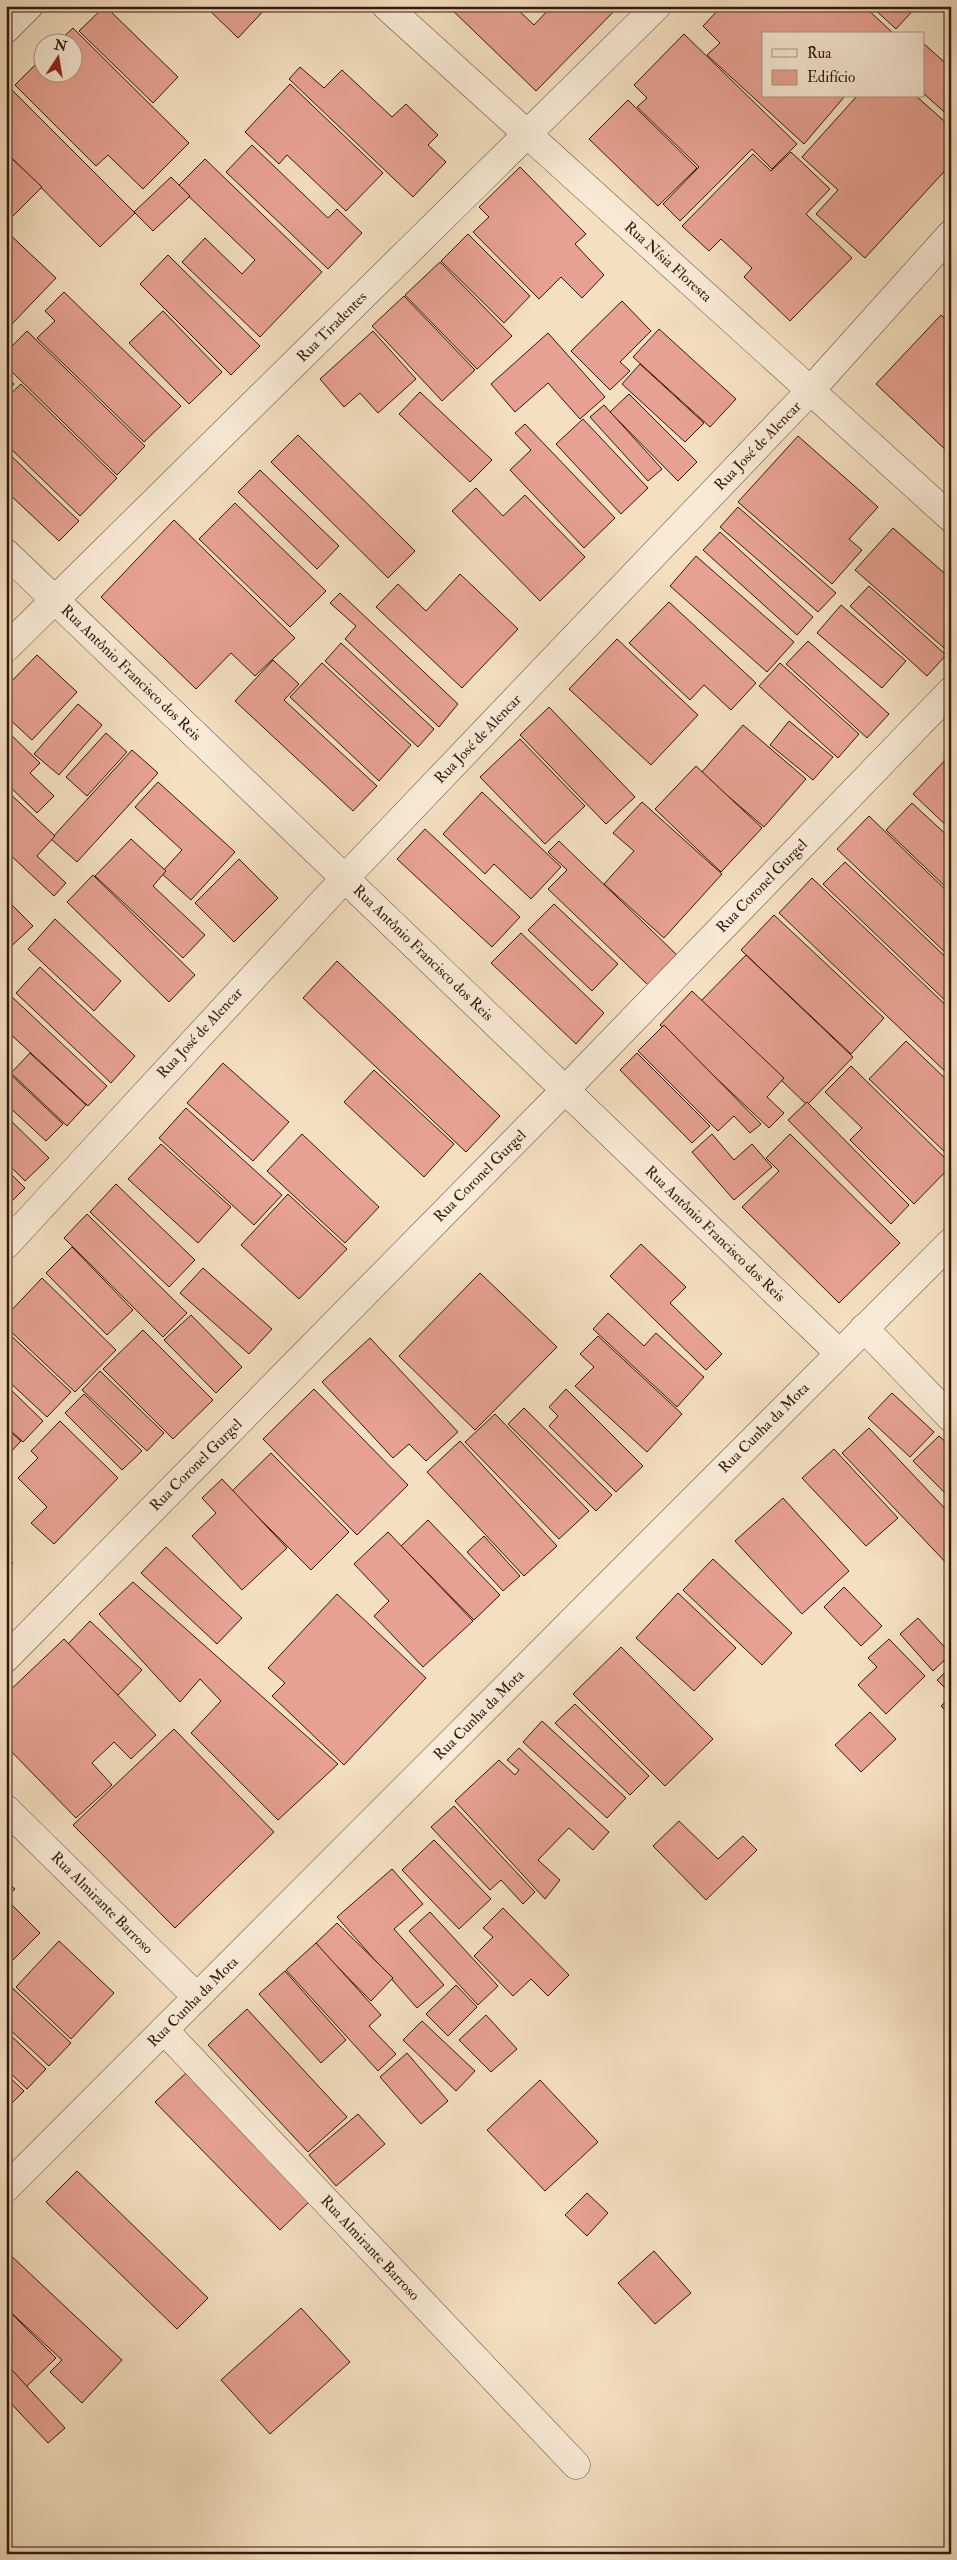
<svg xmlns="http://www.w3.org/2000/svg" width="957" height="2560" font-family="'IM FELL Double Pica',serif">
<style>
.building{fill:#e7a192;stroke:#33170c}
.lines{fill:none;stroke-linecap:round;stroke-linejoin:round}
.street-casing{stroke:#634939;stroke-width:29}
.secondary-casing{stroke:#33170c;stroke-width:29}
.street{stroke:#f8ead6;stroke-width:28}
.secondary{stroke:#f8ead6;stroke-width:28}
.labels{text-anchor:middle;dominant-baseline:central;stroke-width:4.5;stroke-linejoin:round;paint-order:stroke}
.street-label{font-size:15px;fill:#33170c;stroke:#f8ead6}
</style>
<rect width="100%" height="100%" fill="#f4dfc0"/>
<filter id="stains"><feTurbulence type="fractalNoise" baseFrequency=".004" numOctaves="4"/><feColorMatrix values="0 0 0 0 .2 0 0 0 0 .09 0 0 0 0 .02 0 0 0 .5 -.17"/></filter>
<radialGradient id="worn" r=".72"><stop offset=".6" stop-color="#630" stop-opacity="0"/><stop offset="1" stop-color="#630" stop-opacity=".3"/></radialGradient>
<g class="building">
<polygon points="105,6 178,77 153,103 79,31"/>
<polygon points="205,6 268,6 238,38"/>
<polygon points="448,6 514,6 534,25 552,6 619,6 536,91"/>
<polygon points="722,6 864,6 894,34 763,34 763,96 845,96 804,144 707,55 720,43 703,26"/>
<polygon points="871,6 917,6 896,29"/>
<polygon points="73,28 189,143 143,189 108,155 96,166 15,85 42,58 42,72 72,72 72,42 58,42"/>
<polygon points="684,34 797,144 772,169 752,149 680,221 663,204 699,167 637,107 647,98 634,85"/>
<polygon points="923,43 951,68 951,118 923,93"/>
<polygon points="300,67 324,88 342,70 392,117 406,104 438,135 428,145 446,162 413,197 289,79"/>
<polygon points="290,84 383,173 346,211 287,155 279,164 245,132"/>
<polygon points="10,88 135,213 100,247 6,152 6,92"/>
<polygon points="857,96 916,96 951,127 951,164 865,258 816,214 838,190 802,157"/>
<polygon points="628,100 697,168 658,206 589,139"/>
<polygon points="252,145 328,218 337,209 362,233 328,269 226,172"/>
<polygon points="791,152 830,189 806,214 852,258 790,321 744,277 752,268 721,239 709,251 682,226 753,154 771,171"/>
<polygon points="6,153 42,187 11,218 6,213"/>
<polygon points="205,159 322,272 260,337 182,262 205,238 242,274 255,260 178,186"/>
<polygon points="520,167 586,234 575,244 604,275 582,298 561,277 539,299 473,232 489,217 479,207"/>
<polygon points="171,177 190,196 153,231 134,212"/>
<polygon points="6,231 56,278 10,326 6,322"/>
<polygon points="468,234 530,296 504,323 441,261"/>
<polygon points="168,255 260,346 231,375 140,284"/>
<polygon points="440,262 512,336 477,369 405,295"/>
<polygon points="64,292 181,406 144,442 37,338 55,321 45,311"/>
<polygon points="404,296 475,370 442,401 372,326"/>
<polygon points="622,301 651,331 620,362 630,371 610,390 571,351"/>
<polygon points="163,311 222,372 189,404 129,343"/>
<polygon points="941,315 951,324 951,455 876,384"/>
<polygon points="659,329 736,399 710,427 633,357"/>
<polygon points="27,331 145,446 117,475 6,366 6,352"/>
<polygon points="373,331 416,379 378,413 360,393 344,407 320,379"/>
<polygon points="548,333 605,397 580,419 548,383 515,412 491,384"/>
<polygon points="640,364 704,423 685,442 622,384"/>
<polygon points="6,377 14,384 6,393"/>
<polygon points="21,384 117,478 80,516 6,444 6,398"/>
<polygon points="420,392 492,460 470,482 399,414"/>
<polygon points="629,394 697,462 678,481 610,412"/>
<polygon points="604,405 662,469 648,481 590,417"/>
<polygon points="583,419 648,488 621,514 556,444"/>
<polygon points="525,424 615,518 584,548 510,470 531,450 515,433"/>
<polygon points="298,435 415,551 388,578 271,462"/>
<polygon points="798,436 878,507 849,539 862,550 832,584 738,502"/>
<polygon points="6,451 79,521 59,541 6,491"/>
<polygon points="260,470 339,546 317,569 238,492"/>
<polygon points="476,488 503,516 525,495 585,557 540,601 452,511"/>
<polygon points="235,503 326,591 290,627 199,539"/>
<polygon points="738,507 836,593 818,612 720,527"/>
<polygon points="174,520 295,638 255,676 231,653 196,689 101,597"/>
<polygon points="893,528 951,579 951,654 855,570"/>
<polygon points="720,532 813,617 797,635 703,550"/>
<polygon points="696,556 794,642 767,672 670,586"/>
<polygon points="460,574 518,629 462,688 376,607 398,584 426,611"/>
<polygon points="869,586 946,655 927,676 850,606"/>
<polygon points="340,593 458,704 439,727 345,639 356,626 330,603"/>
<polygon points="669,602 756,683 731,710 704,685 690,700 629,643"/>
<polygon points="841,605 906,661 882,688 817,633"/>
<polygon points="617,639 698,715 651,765 569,689"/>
<polygon points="808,641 889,714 867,738 786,664"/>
<polygon points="341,643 434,729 418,747 325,661"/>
<polygon points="37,655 77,692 32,740 6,716 6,687"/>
<polygon points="273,660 299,684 284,700 377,786 353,811 235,701"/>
<polygon points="322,663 411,745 379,781 290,697"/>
<polygon points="780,663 859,734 838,758 759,686"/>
<polygon points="78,704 102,725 59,775 34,754"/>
<polygon points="549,707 635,797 606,824 520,735"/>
<polygon points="789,721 833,757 813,780 770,745"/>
<polygon points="743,725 806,779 764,827 701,773"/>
<polygon points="6,730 40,763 30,773 54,796 37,813 6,783"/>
<polygon points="106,733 127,752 87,796 66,777"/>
<polygon points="520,739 585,806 545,844 480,777"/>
<polygon points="132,750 158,773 77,862 51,839"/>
<polygon points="951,754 951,830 913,794"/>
<polygon points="696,766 762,828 721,872 655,809"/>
<polygon points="158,782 235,852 191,900 161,873 182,850 135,807"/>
<polygon points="6,790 55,836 37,856 66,883 54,896 6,851"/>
<polygon points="482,792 561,867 531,899 494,864 485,874 443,834"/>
<polygon points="642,802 722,874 664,938 604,884 634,851 613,833"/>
<polygon points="912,803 951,839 951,892 886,830"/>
<polygon points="869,816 951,895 951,958 837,849"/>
<polygon points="425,829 520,917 492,947 397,859"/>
<polygon points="131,839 166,871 153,886 205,935 183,958 95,876"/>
<polygon points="559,841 677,955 648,985 548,889 567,870 548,852"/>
<polygon points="239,859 278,898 234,942 195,903"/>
<polygon points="845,862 951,962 951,1006 823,884"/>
<polygon points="93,875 195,975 169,1002 67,902"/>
<polygon points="812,878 951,1010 951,1077 779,913"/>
<polygon points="6,899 33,926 6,951"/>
<polygon points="554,904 618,964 592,991 528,930"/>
<polygon points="774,915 884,1018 851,1054 741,950"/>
<polygon points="55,919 121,981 94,1011 28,949"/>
<polygon points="521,933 604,1013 576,1044 491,963"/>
<polygon points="746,955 853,1057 807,1105 700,1002"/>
<polygon points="337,961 500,1116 466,1152 303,998"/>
<polygon points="40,967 135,1056 111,1083 16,993"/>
<polygon points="692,991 784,1078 767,1097 784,1113 769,1128 660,1025"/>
<polygon points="11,996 107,1086 88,1106 6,1030 6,1001"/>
<polygon points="664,1025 761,1124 750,1133 734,1116 718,1131 638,1051"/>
<polygon points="906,1041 951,1084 951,1158 869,1079"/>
<polygon points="30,1053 86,1105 67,1126 11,1073"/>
<polygon points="637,1053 710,1126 692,1143 620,1070"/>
<polygon points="223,1063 289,1122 253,1161 187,1103"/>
<polygon points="851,1066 951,1164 951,1166 914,1204 850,1140 862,1128 825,1092"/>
<polygon points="6,1070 63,1124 46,1141 6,1104"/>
<polygon points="374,1070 454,1144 424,1177 344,1102"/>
<polygon points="807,1102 909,1205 891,1224 788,1120"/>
<polygon points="186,1108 282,1195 254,1225 159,1138"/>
<polygon points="6,1116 49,1158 25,1181 6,1162"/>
<polygon points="302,1134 379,1207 345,1243 267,1171"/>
<polygon points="712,1134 734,1160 752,1144 772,1167 734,1200 692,1152"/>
<polygon points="790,1134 900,1243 839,1303 742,1207 779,1171 766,1158"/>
<polygon points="161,1144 231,1207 198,1243 128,1179"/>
<polygon points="6,1169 25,1188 6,1207"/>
<polygon points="116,1184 195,1260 169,1287 90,1212"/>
<polygon points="288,1194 347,1249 299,1299 241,1245"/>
<polygon points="87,1214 187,1313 163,1337 64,1238"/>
<polygon points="641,1244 686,1287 670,1303 722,1354 706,1370 610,1276"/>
<polygon points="72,1247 133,1310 107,1335 46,1273"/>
<polygon points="203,1268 272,1329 249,1354 180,1293"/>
<polygon points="480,1273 557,1347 475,1430 399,1356"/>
<polygon points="42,1278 116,1350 75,1392 6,1327 6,1316"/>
<polygon points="608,1313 644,1346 656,1333 704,1377 677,1407 593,1329"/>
<polygon points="191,1315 242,1367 216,1393 164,1340"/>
<polygon points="143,1330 213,1400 173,1439 103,1369"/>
<polygon points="6,1331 71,1392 47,1417 6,1379"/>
<polygon points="598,1336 682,1414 647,1452 575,1386 594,1367 580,1354"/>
<polygon points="370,1338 458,1432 426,1461 409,1444 393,1458 322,1382"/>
<polygon points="100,1371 164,1433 147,1451 82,1390"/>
<polygon points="6,1385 43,1421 23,1442 6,1426"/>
<polygon points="314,1389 408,1485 357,1535 263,1439"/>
<polygon points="566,1389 643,1466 616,1492 549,1426 558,1416 549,1407"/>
<polygon points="892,1393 934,1432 910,1457 868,1418"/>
<polygon points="84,1394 142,1451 122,1470 65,1413"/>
<polygon points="524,1408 612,1495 596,1511 508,1424"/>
<polygon points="495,1414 589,1511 559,1539 465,1442"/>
<polygon points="60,1421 118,1478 54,1544 31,1523 47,1507 18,1478 38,1458 31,1451"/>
<polygon points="6,1428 21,1441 6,1457"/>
<polygon points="869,1428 951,1515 951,1568 842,1453"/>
<polygon points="939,1436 951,1447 951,1499 913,1461"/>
<polygon points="460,1441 557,1546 524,1576 427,1472"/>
<polygon points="834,1449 898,1518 866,1546 802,1478"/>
<polygon points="271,1453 349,1532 311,1570 232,1491"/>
<polygon points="222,1479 287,1548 242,1590 192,1536 216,1513 202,1498"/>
<polygon points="783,1498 849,1571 802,1614 735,1541"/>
<polygon points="428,1520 500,1595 474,1620 401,1546"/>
<polygon points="388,1532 473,1621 423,1667 374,1616 389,1601 354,1564"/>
<polygon points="484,1536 520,1576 503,1591 467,1552"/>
<polygon points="166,1547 242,1618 217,1644 141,1573"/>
<polygon points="6,1555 13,1563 6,1569"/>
<polygon points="713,1559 792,1633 762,1665 683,1590"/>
<polygon points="133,1582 338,1764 278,1820 191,1733 221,1701 200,1679 180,1702 99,1614"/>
<polygon points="844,1587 882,1626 861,1646 824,1607"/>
<polygon points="678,1593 736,1648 694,1691 636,1638"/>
<polygon points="337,1594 426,1678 344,1765 272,1696 285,1683 268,1668"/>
<polygon points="918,1618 951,1654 933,1671 900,1634"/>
<polygon points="90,1621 142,1670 117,1696 65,1647"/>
<polygon points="64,1639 156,1735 131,1759 114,1742 92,1763 112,1785 76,1818 6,1746 6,1694"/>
<polygon points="889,1639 925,1676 886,1714 858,1685 877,1667 868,1658"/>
<polygon points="621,1647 713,1739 665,1786 573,1694"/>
<polygon points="951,1667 951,1694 937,1680"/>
<polygon points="951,1697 951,1716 941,1706"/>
<polygon points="575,1704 649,1776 630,1795 555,1723"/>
<polygon points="870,1712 896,1739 861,1772 835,1745"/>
<polygon points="542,1721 626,1798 607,1818 523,1742"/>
<polygon points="174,1729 274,1832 175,1928 73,1825"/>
<polygon points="519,1748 609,1832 593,1850 569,1828 538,1860 560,1880 545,1899 455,1801 499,1760 515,1775 519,1770 507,1760"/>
<polygon points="454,1806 535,1892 523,1904 501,1880 490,1890 431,1827"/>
<polygon points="679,1821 718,1859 743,1836 757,1850 706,1900 653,1846"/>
<polygon points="434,1840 491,1899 459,1929 402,1870"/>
<polygon points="392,1869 423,1904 394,1929 444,1985 417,2008 337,1917"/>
<polygon points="6,1881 15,1889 6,1898"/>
<polygon points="9,1902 40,1933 6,1967 6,1904"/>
<polygon points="503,1908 569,1975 548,1996 531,1979 513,1996 474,1956 493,1937 483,1928"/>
<polygon points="430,1912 498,1986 478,2005 409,1931"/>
<polygon points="337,1923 393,1978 371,2001 315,1944"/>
<polygon points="59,1941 114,1993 71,2039 16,1987"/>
<polygon points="316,1943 381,2015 369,2026 396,2054 378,2071 286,1970"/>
<polygon points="285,1971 346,2040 321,2063 259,1994"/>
<polygon points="6,1982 71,2043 49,2066 6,2026"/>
<polygon points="456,1985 477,2007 448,2036 426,2014"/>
<polygon points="247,2009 347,2117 308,2152 208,2045"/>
<polygon points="486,2015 517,2049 491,2072 459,2040"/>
<polygon points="422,2021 475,2071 456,2091 403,2040"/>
<polygon points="6,2031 46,2069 27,2089 6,2069"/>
<polygon points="407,2053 448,2101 421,2124 380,2077"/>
<polygon points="186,2073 310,2201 280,2230 155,2102"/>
<polygon points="6,2074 24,2091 6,2109"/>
<polygon points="540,2080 598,2142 545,2191 487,2130"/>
<polygon points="358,2114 385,2144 336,2186 309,2155"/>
<polygon points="77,2171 208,2298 177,2329 46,2202"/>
<polygon points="587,2193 608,2213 587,2236 565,2215"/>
<polygon points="6,2251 122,2360 82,2403 50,2372 62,2360 6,2308"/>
<polygon points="654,2251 691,2293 655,2324 618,2283"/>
<polygon points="6,2308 56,2358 25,2388 6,2368"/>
<polygon points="301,2308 350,2362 270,2434 221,2380"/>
<polygon points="11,2369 65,2428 48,2443 6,2398 6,2373"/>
</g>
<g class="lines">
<defs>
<g id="street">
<polyline points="386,6 951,518"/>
<polyline points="6,553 839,1353"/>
<polyline points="6,648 657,6"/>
<polyline points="6,1245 345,878 810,391 951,234"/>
<polyline points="864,1328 951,1418"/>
<polyline points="6,1658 565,1090 951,691"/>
<polyline points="6,1809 197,1997"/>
<polyline points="164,2030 576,2465"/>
<polyline points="6,2188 951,1242"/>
</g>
<polyline id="secondary" points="6,29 29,6"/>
</defs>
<use href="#street" class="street-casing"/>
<use href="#secondary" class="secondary-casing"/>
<use href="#street" class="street"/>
<use href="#secondary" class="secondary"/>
</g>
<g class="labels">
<g class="street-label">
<text transform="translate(668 262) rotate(42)">Rua Nísia Floresta</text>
<text transform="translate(332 327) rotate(-45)">Rua Tiradentes</text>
<text transform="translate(758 446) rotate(-46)">Rua José de Alencar</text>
<text transform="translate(131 673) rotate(44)">Rua Antônio Francisco dos Reis</text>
<text transform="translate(478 739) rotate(-46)">Rua José de Alencar</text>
<text transform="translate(762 886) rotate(-46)">Rua Coronel Gurgel</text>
<text transform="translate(423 953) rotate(44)">Rua Antônio Francisco dos Reis</text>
<text transform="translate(200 1033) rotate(-47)">Rua José de Alencar</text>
<text transform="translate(480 1176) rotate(-45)">Rua Coronel Gurgel</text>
<text transform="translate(715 1234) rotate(44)">Rua Antônio Francisco dos Reis</text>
<text transform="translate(764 1428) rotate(-45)">Rua Cunha da Mota</text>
<text transform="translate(196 1465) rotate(-45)">Rua Coronel Gurgel</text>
<text transform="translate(479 1715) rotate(-45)">Rua Cunha da Mota</text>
<text transform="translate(102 1903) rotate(45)">Rua Almirante Barroso</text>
<text transform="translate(193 2002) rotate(-45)">Rua Cunha da Mota</text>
<text transform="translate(370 2248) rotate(47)">Rua Almirante Barroso</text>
</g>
</g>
<rect width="957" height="2560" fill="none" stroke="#f4dfc0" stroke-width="25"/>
<rect x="8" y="8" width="942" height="2545" fill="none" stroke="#33170c" stroke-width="2.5"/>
<rect x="12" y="12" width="932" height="2535" fill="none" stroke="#33170c"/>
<rect x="762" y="32" width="162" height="65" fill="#f8ead6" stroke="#a99685"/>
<rect x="772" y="49" width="25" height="8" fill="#f8ead6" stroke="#a99685"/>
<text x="807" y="58" font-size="15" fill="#33170c">Rua</text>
<rect x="772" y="70" width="25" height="15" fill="#e7a192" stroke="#a99685"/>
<text x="807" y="82" font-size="15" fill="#33170c">Edifício</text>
<g transform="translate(58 58) rotate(12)"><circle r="24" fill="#f8ead6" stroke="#a99685"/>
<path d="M0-4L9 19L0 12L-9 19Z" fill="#8f2418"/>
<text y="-8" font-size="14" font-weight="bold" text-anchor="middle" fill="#33170c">N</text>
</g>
<rect width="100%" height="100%" filter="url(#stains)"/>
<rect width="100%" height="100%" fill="url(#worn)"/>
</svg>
